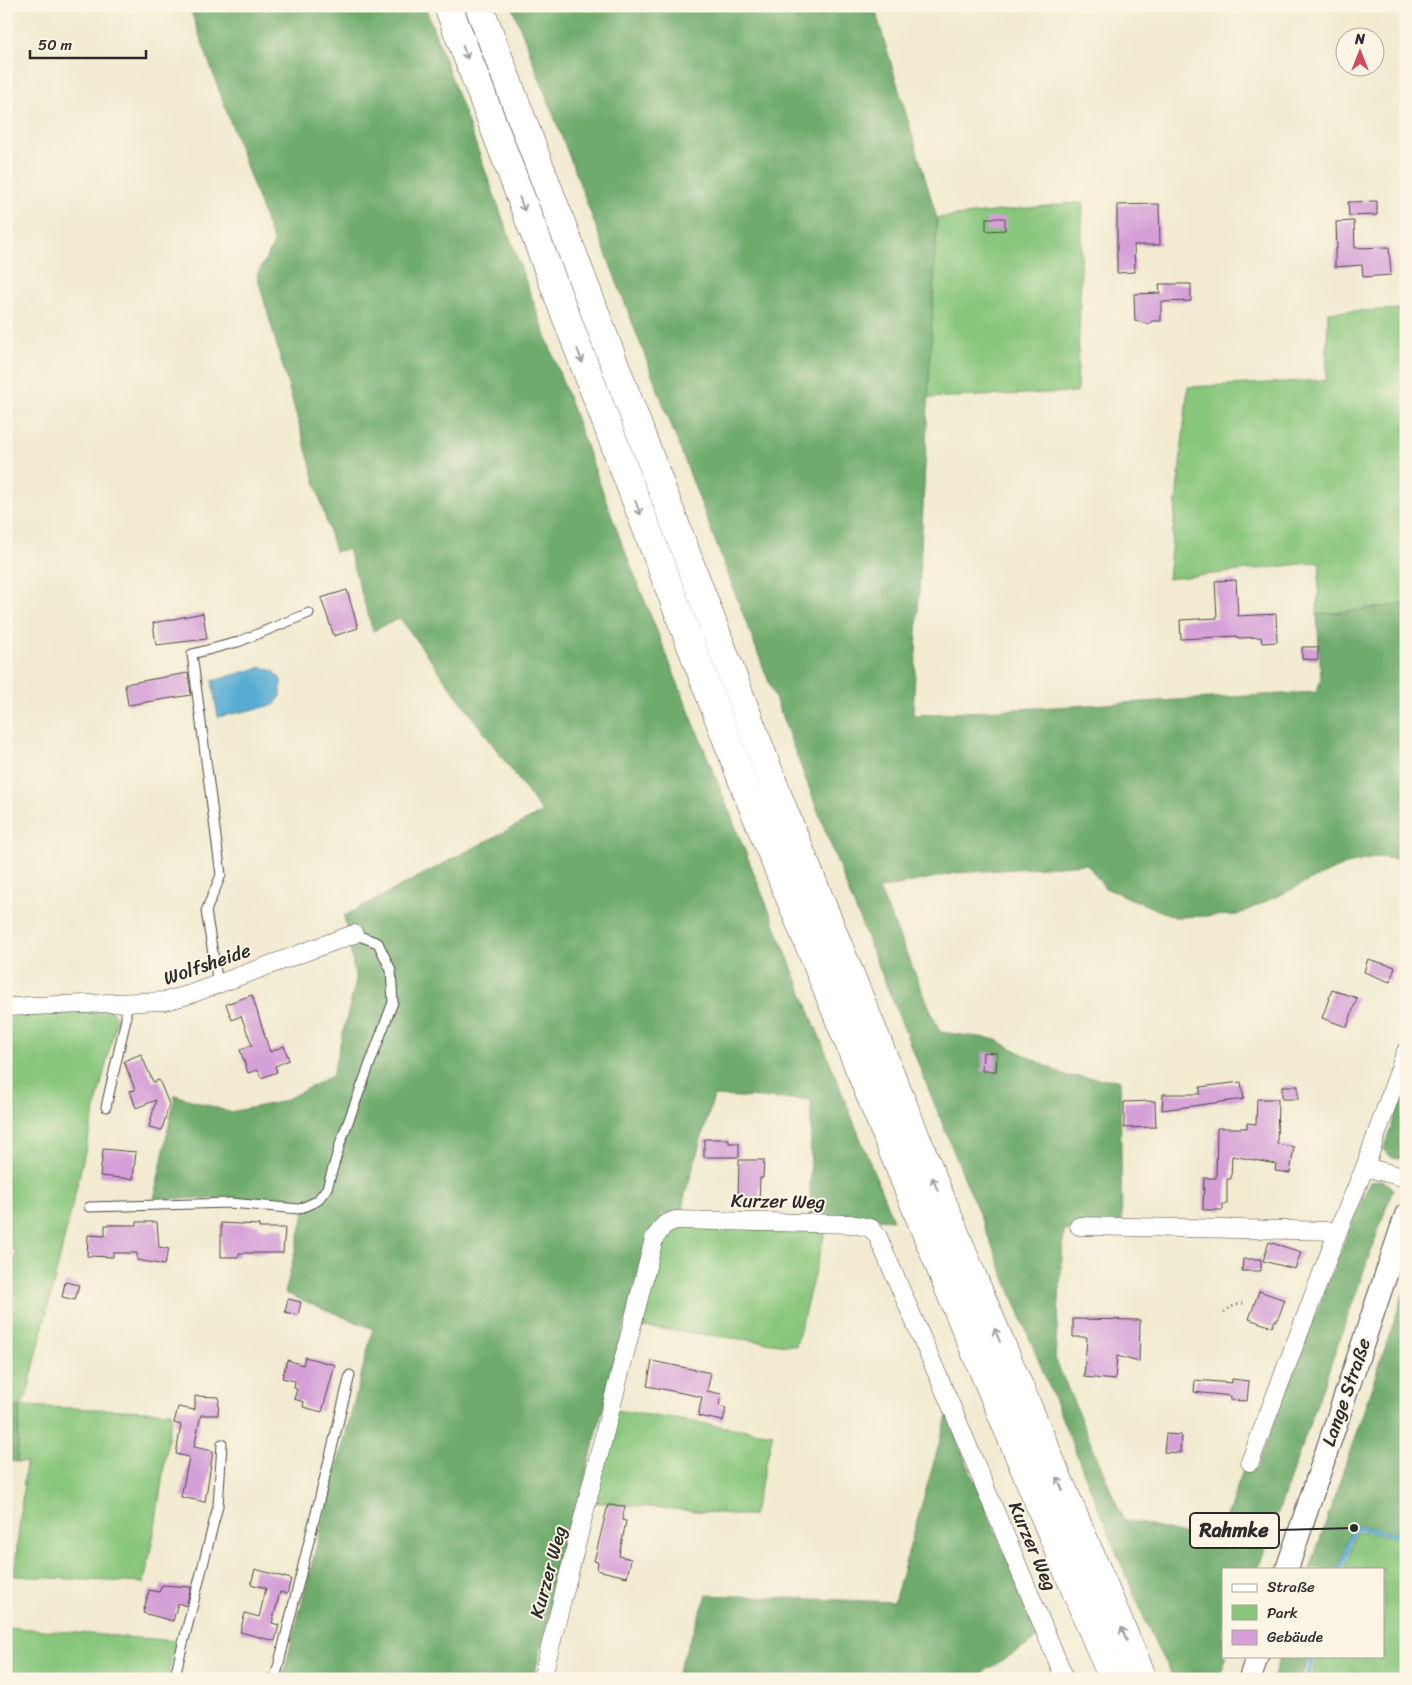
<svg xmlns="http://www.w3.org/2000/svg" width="1412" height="1685" font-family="Sriracha,sans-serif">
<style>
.green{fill:#88c67c;stroke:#5a7854}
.forest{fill:#6eab6c;stroke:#4c6b4c}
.water{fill:#57acd3;stroke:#416c7f}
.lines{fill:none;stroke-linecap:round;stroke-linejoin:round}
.stream{stroke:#57acd3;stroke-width:4.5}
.building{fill:#d59fd8}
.service-casing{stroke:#494844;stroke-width:11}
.minor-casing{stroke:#494844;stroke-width:19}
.tertiary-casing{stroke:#494844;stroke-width:24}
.motorway-casing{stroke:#494844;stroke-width:29}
.path{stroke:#494844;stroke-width:2.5;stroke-dasharray:1 4;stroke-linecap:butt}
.service{stroke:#fff;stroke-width:9}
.minor{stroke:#fff;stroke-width:18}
.tertiary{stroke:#fff;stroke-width:22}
.motorway{stroke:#fff;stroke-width:28}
.oneway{stroke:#a0a0a0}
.labels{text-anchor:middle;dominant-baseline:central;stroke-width:4;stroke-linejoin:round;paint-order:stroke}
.street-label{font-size:19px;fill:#2b2b2b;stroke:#fcf5e5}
.leader{fill:none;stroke:#2b2b2b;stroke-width:2}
.callout-dot{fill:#2b2b2b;stroke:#fcf5e5;stroke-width:2}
.callout{fill:#fcf5e5;stroke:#2b2b2b;stroke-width:2}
.callout-label{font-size:20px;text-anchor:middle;font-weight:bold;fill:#2b2b2b}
</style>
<rect width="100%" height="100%" fill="#fcf5e5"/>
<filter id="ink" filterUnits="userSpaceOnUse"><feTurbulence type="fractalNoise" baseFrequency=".02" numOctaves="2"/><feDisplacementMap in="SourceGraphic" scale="10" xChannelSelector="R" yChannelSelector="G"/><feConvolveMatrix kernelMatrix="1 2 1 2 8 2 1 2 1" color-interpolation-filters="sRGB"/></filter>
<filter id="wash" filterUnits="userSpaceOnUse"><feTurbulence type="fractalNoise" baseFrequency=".0096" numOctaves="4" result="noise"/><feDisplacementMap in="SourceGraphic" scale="20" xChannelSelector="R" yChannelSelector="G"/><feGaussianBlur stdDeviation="1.12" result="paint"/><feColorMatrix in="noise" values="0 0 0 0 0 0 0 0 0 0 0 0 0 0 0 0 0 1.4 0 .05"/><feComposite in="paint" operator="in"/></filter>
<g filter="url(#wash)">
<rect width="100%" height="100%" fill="#f2ebd1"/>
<g class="green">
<polygon points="1083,202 1077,392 928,398 937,218"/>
<polygon points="1406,278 1406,604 1317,615 1320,562 1168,579 1188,387 1326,380 1328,312 1405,309"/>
<polygon points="111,1011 117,1018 27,1395 20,1406 172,1412 155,1528 144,1583 14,1576 26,1462 17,1462 20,1407 6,1405 6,1293 16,1250 6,1249 6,1016"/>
<polygon points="675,1227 826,1228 796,1346 636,1326 665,1232"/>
<polygon points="615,1410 773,1434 753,1516 592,1502"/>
<polygon points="1356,1532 1406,1538 1406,1679 1310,1679 1317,1656 1383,1656 1383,1569 1345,1569"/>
<polygon points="6,1627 176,1641 167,1679 6,1679"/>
</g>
<g class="forest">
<polygon points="189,6 425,6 622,544 893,1220 810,1216 811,1100 714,1096 684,1198 682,1213 666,1214 648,1234 533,1679 282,1679 373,1329 285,1293 308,1198 154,1199 175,1095 230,1112 281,1102 332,1076 356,981 344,916 542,812 400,618 373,631 348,549 335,552 257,275 274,244"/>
<polygon points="512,6 874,6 937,218 913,715 1317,692 1321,678 1317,615 1406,604 1406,860 1378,857 1343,865 1237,915 1175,917 1105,888 1087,864 956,873 879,889 940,1032 994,1039 1066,1076 1120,1080 1122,1233 1064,1230 1055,1358 1123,1519 1218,1543 1244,1467 1256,1470 1346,1236 1370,1182 1383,1180 1393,1189 1258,1569 1223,1569 1223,1656 1227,1656 1219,1679 1174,1679 1157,1648 1119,1559 849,893"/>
<polygon points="1406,1085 1406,1150 1403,1159 1393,1158 1383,1150"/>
<polygon points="1406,1286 1406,1534 1353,1525 1338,1569 1310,1569"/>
<polygon points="6,1405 20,1407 17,1462 6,1461"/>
<polygon points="947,1416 1040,1637 982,1673 977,1679 675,1679 707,1595 894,1602"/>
<polygon points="1280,1656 1309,1656 1301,1679 1273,1679"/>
</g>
<polygon class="water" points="262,667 274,671 281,680 281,696 274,705 218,717 212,681"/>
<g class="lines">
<g class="stream">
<polyline points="1341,1569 1354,1528 1406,1536"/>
<polyline points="1306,1679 1313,1656"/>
</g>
</g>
<g id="blocks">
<g class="building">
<polygon points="1377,201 1377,215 1349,216 1348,202"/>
<polygon points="1159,204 1160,245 1134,245 1135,272 1117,273 1117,205"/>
<polygon points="986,218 1005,218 1005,230 986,231"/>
<polygon points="1354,221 1355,248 1389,247 1391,275 1363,277 1362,265 1335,267 1335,249 1337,249 1336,222"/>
<polygon points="1159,284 1191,284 1191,301 1161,302 1161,321 1152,321 1149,324 1135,321 1134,294 1160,293"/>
<polygon points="1236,580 1238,616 1276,614 1277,642 1262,643 1261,637 1238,638 1237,636 1181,639 1180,620 1217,618 1215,581"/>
<polygon points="347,590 358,628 334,636 321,598"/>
<polygon points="203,613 207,639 156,645 153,623"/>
<polygon points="1302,647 1318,647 1318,660 1302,659"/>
<polygon points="188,673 191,695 128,705 125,684"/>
<polygon points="1368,959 1395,967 1390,982 1364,972"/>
<polygon points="1332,990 1357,998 1347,1027 1322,1018"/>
<polygon points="252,995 270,1052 284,1046 289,1060 275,1066 277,1072 261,1078 258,1070 248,1073 240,1050 252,1045 241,1016 232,1020 226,1004"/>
<polygon points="983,1052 997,1053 996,1071 982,1071"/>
<polygon points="141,1054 153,1082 159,1080 169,1104 162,1130 149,1127 156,1100 136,1108 130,1091 135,1090 124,1061"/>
<polygon points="1241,1082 1244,1099 1162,1110 1163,1094 1200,1094 1200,1087"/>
<rect x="1282" y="1086" width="16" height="13"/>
<polygon points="1257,1099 1278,1099 1277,1144 1294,1147 1290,1173 1275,1171 1276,1164 1232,1156 1231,1179 1227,1179 1227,1204 1223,1204 1223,1210 1203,1210 1204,1178 1216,1178 1217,1128 1247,1128 1247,1123 1256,1124"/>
<polygon points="1155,1101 1156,1127 1124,1128 1124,1102"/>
<polygon points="704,1139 729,1139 729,1143 739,1143 739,1157 704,1157"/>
<polygon points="103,1149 136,1152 133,1179 100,1176"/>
<polygon points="739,1160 764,1160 763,1178 760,1178 759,1202 738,1201"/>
<polygon points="137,1222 157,1222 159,1247 169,1249 164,1265 137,1260 137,1253 113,1253 113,1257 87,1256 88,1235 105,1236 105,1225 137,1225"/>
<polygon points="221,1223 259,1225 259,1228 285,1228 283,1253 239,1253 239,1257 221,1257"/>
<polygon points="1269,1242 1301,1252 1295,1269 1263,1261"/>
<polygon points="1243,1259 1261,1259 1261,1271 1242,1271"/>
<polygon points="65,1282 79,1285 75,1300 62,1297"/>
<polygon points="1259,1291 1285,1300 1277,1321 1275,1320 1272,1327 1249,1319"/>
<polygon points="288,1299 301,1302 298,1315 285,1312"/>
<polygon points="1073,1319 1140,1320 1139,1362 1117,1356 1115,1380 1084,1377 1087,1337 1073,1337"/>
<polygon points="305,1357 335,1365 322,1412 303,1407 304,1402 294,1399 297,1389 294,1388 295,1381 282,1378 287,1360 303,1365"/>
<polygon points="652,1361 711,1373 707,1391 721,1394 719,1406 726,1408 723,1421 698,1416 702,1397 647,1386"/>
<polygon points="1232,1379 1249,1381 1247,1401 1230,1400 1231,1396 1194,1392 1195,1380 1232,1383"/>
<polygon points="195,1396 219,1397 218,1415 201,1415 194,1447 213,1451 205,1502 181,1497 189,1457 176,1454 181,1425 174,1423 178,1407 195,1410"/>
<polygon points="1166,1434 1181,1435 1180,1453 1164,1452"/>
<polygon points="608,1505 625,1506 622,1520 626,1521 619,1556 631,1559 627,1577 597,1570 598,1562 594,1561"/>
<polygon points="255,1569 291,1579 287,1594 280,1592 272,1623 279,1625 275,1641 240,1632 245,1613 259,1617 266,1588 251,1584"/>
<polygon points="162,1585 191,1587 186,1606 178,1603 173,1621 143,1613 149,1590 159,1592"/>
</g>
</g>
</g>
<g filter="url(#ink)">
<use href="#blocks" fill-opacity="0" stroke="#494844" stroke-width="1"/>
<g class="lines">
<defs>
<g id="service">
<polyline points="218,984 206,911 221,875 192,654 238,642 309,613"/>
<polyline points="106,1107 126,1019 126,1003"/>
<polyline points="89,1207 230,1203 299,1209 317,1201 327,1188 341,1141 393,1002 391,970 378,943 354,934"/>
<polyline points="174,1679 218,1506 222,1444"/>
<polyline points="275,1679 350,1375"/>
</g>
<g id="minor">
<polyline points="6,1007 165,1001 188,995 354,934"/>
<polyline points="1365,1167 1406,1051"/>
<polyline points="1079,1226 1338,1231"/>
<polyline points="1250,1462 1338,1231 1365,1167 1406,1178"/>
<polyline points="542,1679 654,1239 664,1225 675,1220 851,1224 871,1228 878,1237 955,1415 1065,1679"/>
</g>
<g id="tertiary">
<polyline points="1287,1569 1406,1215"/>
<polyline points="1250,1679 1257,1656"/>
</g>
<g id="motorway">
<polyline points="448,6 746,790 951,1294 1113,1679"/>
<polyline points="479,6 781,804 976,1285 1143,1679"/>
</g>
</defs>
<use href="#service" class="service-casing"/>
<use href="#minor" class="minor-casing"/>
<use href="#tertiary" class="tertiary-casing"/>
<use href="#motorway" class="motorway-casing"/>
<polyline class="path" points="1224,1312 1231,1307 1243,1303"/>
<use href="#service" class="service"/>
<use href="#minor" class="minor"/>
<use href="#tertiary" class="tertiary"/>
<use href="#motorway" class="motorway"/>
</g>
<defs><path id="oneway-shaft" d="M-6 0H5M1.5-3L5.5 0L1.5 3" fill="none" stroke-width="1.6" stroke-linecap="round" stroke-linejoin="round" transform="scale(1.25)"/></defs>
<g class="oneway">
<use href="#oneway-shaft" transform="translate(465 52) rotate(70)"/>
<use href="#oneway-shaft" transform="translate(522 204) rotate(69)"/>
<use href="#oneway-shaft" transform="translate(580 356) rotate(69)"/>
<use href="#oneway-shaft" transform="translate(638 508) rotate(69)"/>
<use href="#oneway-shaft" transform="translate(935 1184) rotate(-112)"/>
<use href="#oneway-shaft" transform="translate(997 1335) rotate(-113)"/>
<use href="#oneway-shaft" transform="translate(1060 1484) rotate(-113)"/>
<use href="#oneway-shaft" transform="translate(1124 1634) rotate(-113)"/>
</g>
</g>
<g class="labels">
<g class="street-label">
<text transform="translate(207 964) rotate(-19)">Wolfsheide</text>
<text transform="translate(778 1201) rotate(1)">Kurzer Weg</text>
<text transform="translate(1346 1392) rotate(-71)">Lange Straße</text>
<text transform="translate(1033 1546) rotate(67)">Kurzer Weg</text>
<text transform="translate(548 1572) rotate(-75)">Kurzer Weg</text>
</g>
</g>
<path class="leader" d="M1354 1528L1279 1530"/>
<circle class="callout-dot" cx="1354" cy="1528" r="5"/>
<rect class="callout" x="1190" y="1513" width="89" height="35" rx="5"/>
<g class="callout-label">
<text x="1234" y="1537">Rahmke</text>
</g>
<rect width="1412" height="1685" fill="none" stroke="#fcf5e5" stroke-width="25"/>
<rect x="1222" y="1568" width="162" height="90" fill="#fcf5e5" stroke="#a8a49b"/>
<rect x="1232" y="1584" width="25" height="8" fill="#ffffff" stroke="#a8a49b"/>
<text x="1267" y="1592" font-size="15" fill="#2b2b2b">Straße</text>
<rect x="1232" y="1605" width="25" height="15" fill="#88c67c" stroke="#a8a49b"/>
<text x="1267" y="1618" font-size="15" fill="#2b2b2b">Park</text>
<rect x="1232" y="1630" width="25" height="15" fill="#d59fd8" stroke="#a8a49b"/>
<text x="1267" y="1642" font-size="15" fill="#2b2b2b">Gebäude</text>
<g transform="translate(1360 52)"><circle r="24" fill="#fcf5e5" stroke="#a8a49b"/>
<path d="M0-4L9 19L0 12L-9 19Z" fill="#d1495b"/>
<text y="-8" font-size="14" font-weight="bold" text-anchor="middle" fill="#2b2b2b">N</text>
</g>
<path d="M30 50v8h116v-8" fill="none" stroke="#2b2b2b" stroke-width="2.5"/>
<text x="38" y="50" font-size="15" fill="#2b2b2b" stroke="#fcf5e5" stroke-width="4" paint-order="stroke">50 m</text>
</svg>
